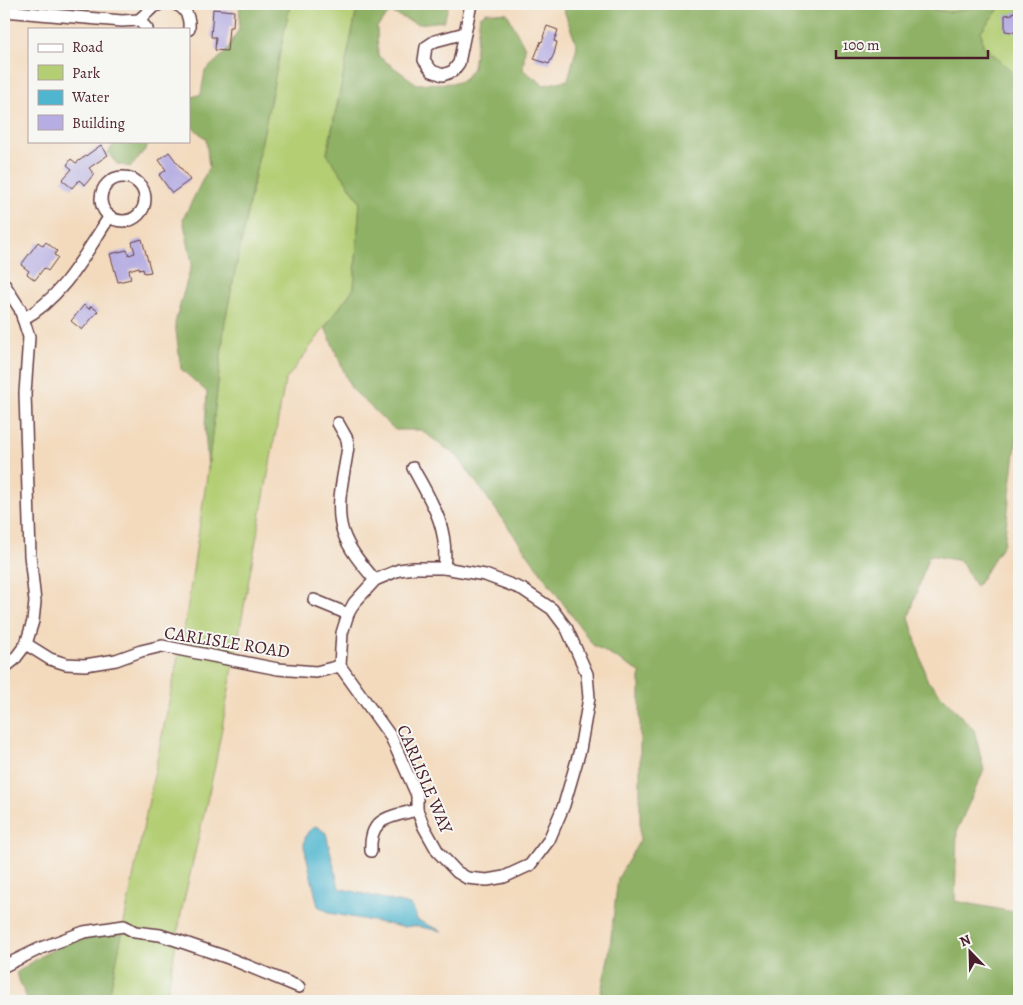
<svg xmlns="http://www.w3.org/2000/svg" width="1023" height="1005" font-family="Alegreya,serif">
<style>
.green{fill:#b3ce73;stroke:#7e764f}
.forest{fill:#8eb165;stroke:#6c6848}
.water{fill:#50b6cf;stroke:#4d6a7d}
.building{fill:#b6aee2}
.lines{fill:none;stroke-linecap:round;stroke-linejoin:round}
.minor-casing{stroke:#633b41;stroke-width:14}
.minor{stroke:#fff;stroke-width:11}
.labels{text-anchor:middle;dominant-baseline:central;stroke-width:4;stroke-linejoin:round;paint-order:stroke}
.street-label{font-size:18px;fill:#4a1f2b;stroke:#f6f6f2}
</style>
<rect width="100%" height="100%" fill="#f6f6f2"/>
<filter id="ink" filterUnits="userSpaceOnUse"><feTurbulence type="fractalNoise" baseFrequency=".02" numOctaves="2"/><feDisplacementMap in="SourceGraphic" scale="10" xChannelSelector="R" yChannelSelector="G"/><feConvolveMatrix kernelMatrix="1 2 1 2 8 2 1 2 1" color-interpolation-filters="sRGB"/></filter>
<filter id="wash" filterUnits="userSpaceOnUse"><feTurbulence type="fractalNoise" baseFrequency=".0096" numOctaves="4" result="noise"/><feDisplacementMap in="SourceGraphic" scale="20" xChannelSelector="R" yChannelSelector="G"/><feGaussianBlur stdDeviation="1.12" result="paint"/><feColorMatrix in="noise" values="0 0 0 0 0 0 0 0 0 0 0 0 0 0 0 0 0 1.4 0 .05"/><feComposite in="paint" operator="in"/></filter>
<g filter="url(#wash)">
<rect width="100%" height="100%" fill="#f3dabd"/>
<g class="green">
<polygon points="290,4 358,4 327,153 360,201 354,288 285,381 215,766 181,913 166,1001 108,1001 186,618 208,469 225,321"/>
<path d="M923 4H983C965 14 941 15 923 4Z"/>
<polygon points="1003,4 1019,4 1019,71 1014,73 983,45 981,31"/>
</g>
<g class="forest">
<polygon points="240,4 290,4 225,321 208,469 205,428 207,392 181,369 175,323 192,263 183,219 209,167 206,139 189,124 189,98 201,94 205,71 226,52 239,29"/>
<polygon points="358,4 449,4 444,21 417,24 390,12 377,27 378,56 417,84 455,83 464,80 473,68 480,16 487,12 507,13 525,48 523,70 544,85 568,80 577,46 562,5 564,4 692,4 705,5 707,4 923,4 933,10 951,12 976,7 983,4 1003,4 981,31 983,45 1014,73 1019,71 1019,420 1004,543 976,587 961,561 929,555 909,617 927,680 974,730 984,770 957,830 955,901 1019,913 1019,1001 599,1001 609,954 618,878 640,840 640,672 593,645 458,457 421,430 395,430 351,388 325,327 354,288 360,201 327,154"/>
<polygon points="116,141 152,141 131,167 117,164 108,153"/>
<polygon points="124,926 108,1001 28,1001 16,973 43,955 67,943"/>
</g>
<path class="water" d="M316 826 326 833 339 888 410 905 415 912 417 920 442 931 415 926 403 927 330 913 318 906 304 846C305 836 306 831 316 826Z"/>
<g id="blocks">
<g class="building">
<polygon points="213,9 234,11 233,27 229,27 227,51 215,50 216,37 211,37"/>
<polygon points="1013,12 1019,12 1019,33 1005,31 1005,15 1013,14"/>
<polygon points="547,26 558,30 554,41 557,42 554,54 549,64 534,59 541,41 542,42 544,37 543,37"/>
<polygon points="101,145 108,155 89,168 94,174 85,185 79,180 72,188 62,180 72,169 67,165 71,159 76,163"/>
<polygon points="169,152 190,180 172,193 159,175 166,170 159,160"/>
<polygon points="142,239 151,272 144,273 143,269 140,270 139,267 129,270 131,279 118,282 110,254 127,250 129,255 135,253 132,242"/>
<polygon points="38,242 43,246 46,242 57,251 54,255 58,257 48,271 44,268 35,280 27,274 29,271 21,265"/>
<polygon points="84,305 89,309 91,306 98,311 82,330 71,321"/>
</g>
</g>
</g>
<g filter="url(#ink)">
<use href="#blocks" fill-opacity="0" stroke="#633b41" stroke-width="1"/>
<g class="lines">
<defs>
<g id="minor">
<path d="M175 4C186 8 190 18 189 29"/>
<polyline points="4,11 122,21 139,20"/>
<polyline points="147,29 139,20 153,7 160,4"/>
<polygon points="465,33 459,63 453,71 443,75 432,71 424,60 426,47 435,41"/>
<polyline points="465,33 471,4"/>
<circle cx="123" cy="199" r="22"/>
<polyline points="4,284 20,309 29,337 25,393 30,555 35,602 33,621 26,644 14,660 4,668"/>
<path d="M23 319C63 298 86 252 110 216"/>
<path d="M338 423 347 439 348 446C345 473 334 505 343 532 349 550 363 566 375 580"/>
<path d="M413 468C432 503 449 527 444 568"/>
<polygon points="414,568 444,568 485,575 522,589 552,609 567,629 587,674 589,698 580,750 564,805 549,840 530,865 504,877 487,880 467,878 457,872 438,852 424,827 417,810 417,795 391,737 340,666 342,633 348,614 354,603 375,580 399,570"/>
<polyline points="314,600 348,614"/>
<polyline points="26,644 50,659 66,664 85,665 116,660 141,651 162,646 278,669 316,672 340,666"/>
<path d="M371 851C369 817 390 817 417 810"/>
<polyline points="4,966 41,948 84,932 124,926 135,932 160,935 179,941 226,957 299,987"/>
</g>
</defs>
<use href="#minor" class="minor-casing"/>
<use href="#minor" class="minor"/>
</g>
</g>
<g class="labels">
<g class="street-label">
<text transform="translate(227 642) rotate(9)">CARLISLE ROAD</text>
<text transform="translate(425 779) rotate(67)">CARLISLE WAY</text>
</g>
</g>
<rect width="1023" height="1005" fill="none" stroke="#f6f6f2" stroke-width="20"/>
<rect x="28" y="28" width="162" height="115" fill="#f6f6f2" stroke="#b1a0a2"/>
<rect x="38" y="44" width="25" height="8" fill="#ffffff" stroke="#b1a0a2"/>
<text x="72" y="52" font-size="15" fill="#4a1f2b">Road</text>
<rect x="38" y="65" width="25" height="15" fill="#b3ce73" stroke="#b1a0a2"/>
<text x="72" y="78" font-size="15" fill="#4a1f2b">Park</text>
<rect x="38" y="90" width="25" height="15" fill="#50b6cf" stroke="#b1a0a2"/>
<text x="72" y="102" font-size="15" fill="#4a1f2b">Water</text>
<rect x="38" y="115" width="25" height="15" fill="#b6aee2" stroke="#b1a0a2"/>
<text x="72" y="128" font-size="15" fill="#4a1f2b">Building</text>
<g transform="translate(970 952) rotate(337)" stroke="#f6f6f2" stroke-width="4" paint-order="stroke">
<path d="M0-4L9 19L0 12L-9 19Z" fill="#4a1f2b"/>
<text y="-8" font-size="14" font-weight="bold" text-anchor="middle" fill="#4a1f2b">N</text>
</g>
<path d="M836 50v8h152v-8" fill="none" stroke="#4a1f2b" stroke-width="2.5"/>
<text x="843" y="50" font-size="15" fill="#4a1f2b" stroke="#f6f6f2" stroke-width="4" paint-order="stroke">100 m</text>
</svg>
